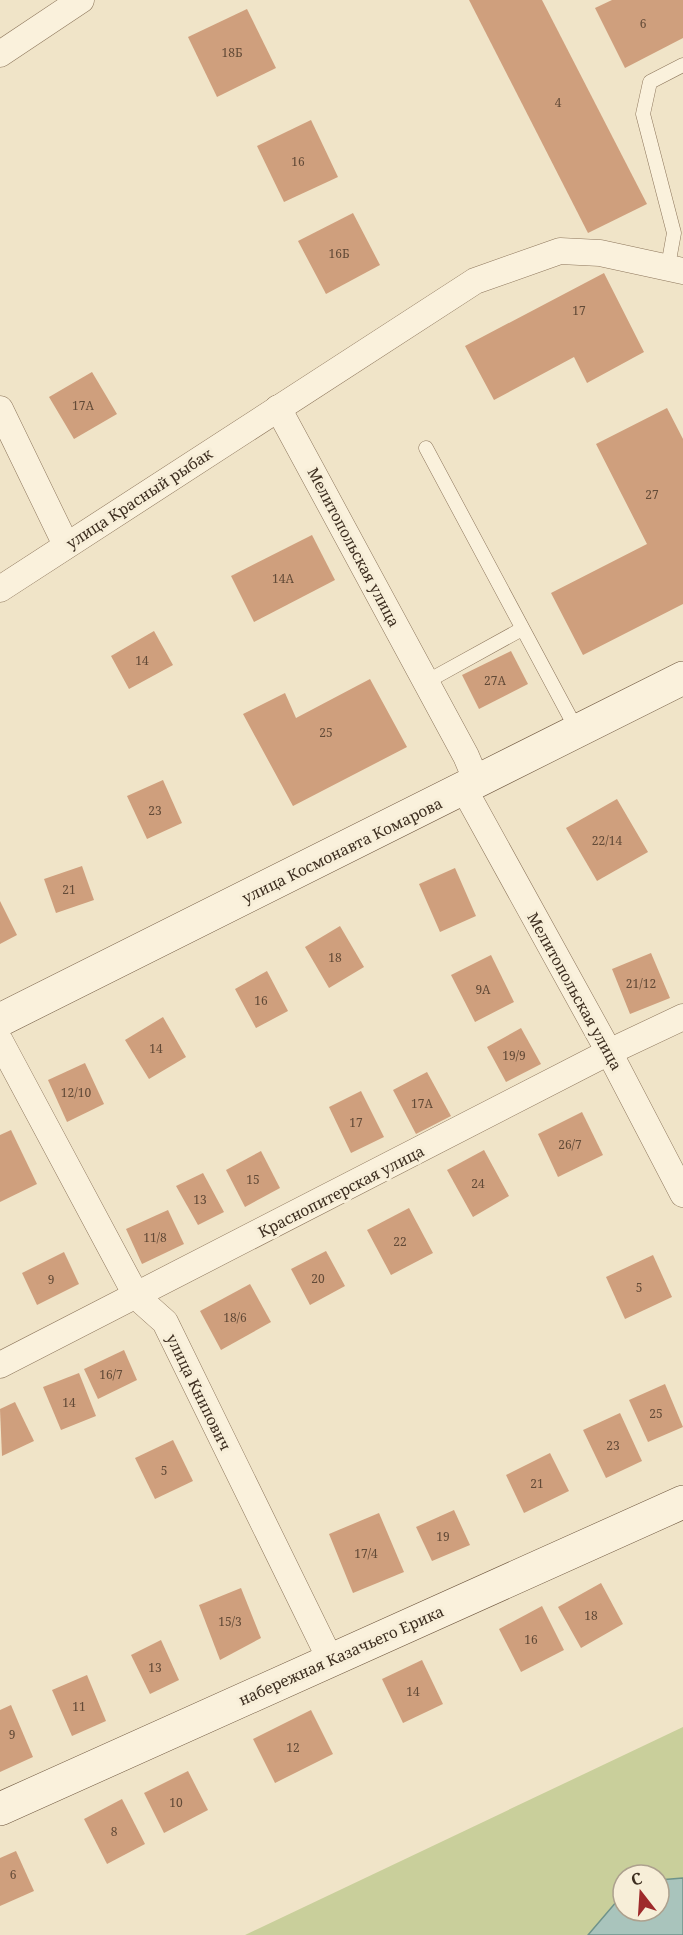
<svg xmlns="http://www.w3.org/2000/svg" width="683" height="1935" font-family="'Noto Serif',serif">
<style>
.green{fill:#c9cf9b}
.water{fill:#a9c4bc;stroke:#6f938a;stroke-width:1.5}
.building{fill:#cf9f7d}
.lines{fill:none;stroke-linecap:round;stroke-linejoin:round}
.service-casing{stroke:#8d765c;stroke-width:15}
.minor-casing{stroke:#8d765c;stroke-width:27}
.secondary-casing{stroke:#6f573f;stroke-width:34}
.service{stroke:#faf1dc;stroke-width:14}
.minor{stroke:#faf1dc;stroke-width:26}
.secondary{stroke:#faf1dc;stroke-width:33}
.labels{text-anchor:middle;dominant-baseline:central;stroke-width:6;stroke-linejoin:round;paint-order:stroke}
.number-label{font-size:12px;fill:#624a37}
.street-label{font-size:15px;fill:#3d2e20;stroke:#f7eed8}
</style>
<rect width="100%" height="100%" fill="#f0e4c8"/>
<polygon class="green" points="683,1727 683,1878 659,1880 659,1875 623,1875 623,1894 588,1935 245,1935"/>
<polygon class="water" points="683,1878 683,1935 588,1935 623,1894 623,1911 659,1911 659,1880"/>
<g class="building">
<polygon points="469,0 542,0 647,204 588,233"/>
<polygon points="612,0 683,0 683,38 625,68 595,8"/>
<polygon points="247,9 276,68 217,97 188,37"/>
<polygon points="311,120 338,177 284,202 257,146"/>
<polygon points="353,213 380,265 326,294 298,241"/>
<polygon points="604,273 644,352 587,383 574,357 494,400 465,346"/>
<polygon points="92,372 117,414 74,439 49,397"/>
<polygon points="667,408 683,439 683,604 583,655 551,593 647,544 596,444"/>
<polygon points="312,535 335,580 254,622 231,576"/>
<polygon points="154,631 173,665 129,689 111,656"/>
<polygon points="511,651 528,684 479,709 462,675"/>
<polygon points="370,679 407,747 293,806 243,714 285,693 296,718"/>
<polygon points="163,780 182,823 147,839 127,796"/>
<polygon points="617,799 648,852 597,881 566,828"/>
<polygon points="82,866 94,900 56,913 44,879"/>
<polygon points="455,868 476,916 440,932 419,884"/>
<polygon points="0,901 17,935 0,944"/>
<polygon points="340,926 364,967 329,988 305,947"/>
<polygon points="651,953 670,998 630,1014 612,969"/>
<polygon points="491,955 514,1002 475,1022 451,975"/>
<polygon points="267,971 288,1011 256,1028 235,989"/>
<polygon points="163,1017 186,1057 149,1079 125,1040"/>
<polygon points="521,1028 541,1064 506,1082 487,1047"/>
<polygon points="85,1063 104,1104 67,1122 48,1080"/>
<polygon points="427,1072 451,1116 416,1134 393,1090"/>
<polygon points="361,1091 384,1137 351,1153 329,1107"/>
<polygon points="582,1112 603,1155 558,1177 538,1134"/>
<polygon points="11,1130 37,1184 0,1202 0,1135"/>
<polygon points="484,1150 509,1196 473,1217 447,1170"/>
<polygon points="261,1151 280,1188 245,1207 226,1170"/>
<polygon points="203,1173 224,1212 198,1225 176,1186"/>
<polygon points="409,1208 433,1253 391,1275 367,1230"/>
<polygon points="168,1210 184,1244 142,1264 126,1229"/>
<polygon points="326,1251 345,1286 310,1305 291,1269"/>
<polygon points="64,1252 79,1284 37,1305 22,1273"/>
<polygon points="653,1255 672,1297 625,1319 606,1277"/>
<polygon points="250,1284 271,1322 221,1350 200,1311"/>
<polygon points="124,1350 137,1380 98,1399 84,1369"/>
<polygon points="79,1373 96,1416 61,1430 43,1387"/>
<polygon points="665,1384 683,1427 648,1442 629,1400"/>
<polygon points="15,1402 34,1441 2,1456 0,1409"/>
<polygon points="620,1413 642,1461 606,1478 583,1430"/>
<polygon points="173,1440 193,1481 155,1499 135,1458"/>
<polygon points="550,1453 569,1491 524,1513 506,1475"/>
<polygon points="454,1510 470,1545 432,1561 416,1527"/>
<polygon points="379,1513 404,1572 353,1593 329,1534"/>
<polygon points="601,1583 623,1624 581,1648 558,1607"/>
<polygon points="241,1588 261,1638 220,1660 199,1605"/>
<polygon points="542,1606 564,1650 521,1672 499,1629"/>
<polygon points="161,1640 179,1680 150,1694 131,1655"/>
<polygon points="422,1660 443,1704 403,1723 382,1679"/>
<polygon points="87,1675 106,1721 72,1736 52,1690"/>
<polygon points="11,1705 33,1757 0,1772 0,1710"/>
<polygon points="311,1710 333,1754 275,1783 253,1739"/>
<polygon points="188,1771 208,1810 164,1833 144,1793"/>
<polygon points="122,1799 145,1844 107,1864 84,1819"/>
<polygon points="16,1851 34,1891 0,1906 0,1858"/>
</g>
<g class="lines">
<defs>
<g id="service">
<polyline points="668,266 674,233 643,114 650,82 683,65"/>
<polyline points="426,448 578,732"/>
<polyline points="426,682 522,629"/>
</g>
<g id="minor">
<polyline points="0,54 81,0"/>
<polyline points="278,408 466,756 477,782"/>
<polyline points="0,409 66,545"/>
<polyline points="0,589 475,281 560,251 600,253 683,271"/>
<polyline points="464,789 609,1052 683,1194"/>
<polyline points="0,1041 137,1297 165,1322 330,1659"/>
<polyline points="0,1365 609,1052 683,1017"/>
</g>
<g id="secondary">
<polyline points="0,1020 683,678"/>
<polyline points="0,1809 683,1502"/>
</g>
</defs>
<use href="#service" class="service-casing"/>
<use href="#minor" class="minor-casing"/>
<use href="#secondary" class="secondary-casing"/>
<use href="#service" class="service"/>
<use href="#minor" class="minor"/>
<use href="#secondary" class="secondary"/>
</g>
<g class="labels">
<g class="number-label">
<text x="643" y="23">6</text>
<text x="232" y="52">18Б</text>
<text x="558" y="102">4</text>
<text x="298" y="161">16</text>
<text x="339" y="253">16Б</text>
<text x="579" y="310">17</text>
<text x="83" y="405">17А</text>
<text x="652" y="494">27</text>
<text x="283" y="578">14А</text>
<text x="142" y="660">14</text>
<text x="495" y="680">27А</text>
<text x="326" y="732">25</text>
<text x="155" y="810">23</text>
<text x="607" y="840">22/14</text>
<text x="69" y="889">21</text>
<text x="335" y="957">18</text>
<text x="641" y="983">21/12</text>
<text x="483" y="989">9А</text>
<text x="261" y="1000">16</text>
<text x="156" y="1048">14</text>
<text x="514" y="1055">19/9</text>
<text x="76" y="1092">12/10</text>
<text x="422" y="1103">17А</text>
<text x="356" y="1122">17</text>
<text x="570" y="1144">26/7</text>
<text x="253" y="1179">15</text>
<text x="478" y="1183">24</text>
<text x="200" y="1199">13</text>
<text x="155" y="1237">11/8</text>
<text x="400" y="1241">22</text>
<text x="318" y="1278">20</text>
<text x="51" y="1279">9</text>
<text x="639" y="1287">5</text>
<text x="235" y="1317">18/6</text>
<text x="111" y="1374">16/7</text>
<text x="69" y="1402">14</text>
<text x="656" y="1413">25</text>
<text x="613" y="1445">23</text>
<text x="164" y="1470">5</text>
<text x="537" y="1483">21</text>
<text x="443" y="1536">19</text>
<text x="366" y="1553">17/4</text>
<text x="591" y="1615">18</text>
<text x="230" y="1621">15/3</text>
<text x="531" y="1639">16</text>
<text x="155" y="1667">13</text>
<text x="413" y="1691">14</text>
<text x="79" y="1706">11</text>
<text x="12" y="1734">9</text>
<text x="293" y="1747">12</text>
<text x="176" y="1802">10</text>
<text x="114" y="1831">8</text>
<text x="13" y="1874">6</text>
</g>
<g class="street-label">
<text transform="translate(139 498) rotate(-33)">улица Красный рыбак</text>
<text transform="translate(354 547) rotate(62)">Мелитопольская улица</text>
<text transform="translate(342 850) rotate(-26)">улица Космонавта Комарова</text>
<text transform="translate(575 991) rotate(61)">Мелитопольская улица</text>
<text transform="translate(341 1191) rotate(-27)">Краснопитерская улица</text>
<text transform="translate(199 1392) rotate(64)">улица Книпович</text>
<text transform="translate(341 1655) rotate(-24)">набережная Казачьего Ерика</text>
</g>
</g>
<g transform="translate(641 1893) rotate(343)"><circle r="28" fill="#f7eed8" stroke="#ada18e" stroke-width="1.5"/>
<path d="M0-4.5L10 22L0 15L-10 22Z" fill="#9e2a2b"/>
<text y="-9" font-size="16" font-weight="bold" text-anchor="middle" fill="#3d2e20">С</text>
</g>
</svg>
